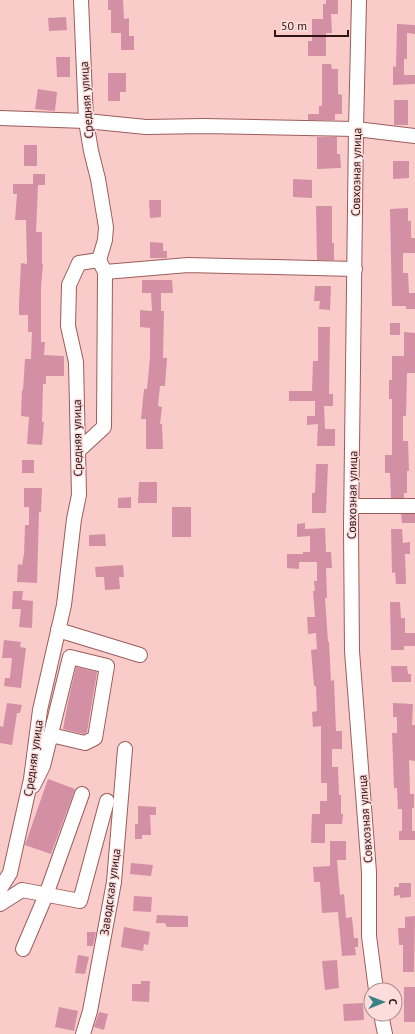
<svg xmlns="http://www.w3.org/2000/svg" width="415" height="1034" font-family="'PT Sans',sans-serif">
<style>
.building{fill:#d38fa3}
.lines{fill:none;stroke-linecap:round;stroke-linejoin:round}
.minor-casing{stroke:#9e5c5c;stroke-width:16}
.minor{stroke:#fff;stroke-width:14}
.labels{text-anchor:middle;dominant-baseline:central;stroke-width:3;stroke-linejoin:round;paint-order:stroke}
.street-label{font-size:12px;fill:#2f1415;stroke:#fcdddc}
</style>
<rect width="100%" height="100%" fill="#f9ccca"/>
<g class="building">
<polygon points="108,0 123,0 124,19 129,18 129,36 134,36 134,50 121,50 121,33 111,33 111,10 108,10"/>
<polygon points="326,0 338,0 338,14 331,14 332,33 326,33 326,56 308,56 308,41 312,41 312,19 323,19 323,4 326,4"/>
<polygon points="66,17 67,30 49,31 48,18"/>
<polygon points="397,24 415,25 415,34 407,33 407,59 404,59 404,75 415,75 415,84 393,85 393,66 396,67"/>
<polygon points="56,57 70,57 70,77 57,77"/>
<polygon points="322,64 331,64 332,69 338,69 338,94 342,95 342,114 335,114 335,120 308,120 308,114 319,114 319,106 322,106"/>
<polygon points="108,73 126,73 126,92 120,92 120,101 108,101"/>
<polygon points="38,89 57,92 55,111 35,109"/>
<rect x="394" y="100" width="14" height="25"/>
<polygon points="317,137 337,137 337,154 340,154 341,168 317,169"/>
<rect x="24" y="145" width="13" height="21"/>
<polygon points="393,161 409,161 409,178 393,179"/>
<polygon points="33,174 45,174 45,185 38,185 36,232 42,232 42,264 43,264 41,287 41,342 45,342 44,355 64,356 64,376 46,376 46,384 43,384 42,422 44,422 42,445 27,444 29,417 21,416 22,390 23,390 25,359 31,359 32,332 28,332 28,315 19,315 19,303 21,263 27,264 26,220 15,220 17,194 13,194 13,184 33,184"/>
<polygon points="293,179 312,180 312,198 293,197"/>
<polygon points="149,200 161,200 161,217 150,218"/>
<polygon points="316,206 332,206 332,243 334,243 334,260 317,260"/>
<polygon points="408,208 408,221 411,221 411,238 415,238 415,253 403,253 403,273 408,273 409,293 415,293 415,309 406,309 406,306 392,306 390,209"/>
<polygon points="150,242 163,243 163,251 167,251 167,258 150,258"/>
<polygon points="142,280 172,280 173,293 161,293 161,311 164,311 163,358 167,358 165,386 160,386 158,406 162,407 160,424 162,424 163,449 146,449 146,419 141,419 144,389 147,389 150,357 150,328 140,327 140,310 152,311 151,293 142,293"/>
<polygon points="315,286 331,286 330,310 319,309 320,301 314,301"/>
<rect x="390" y="323" width="10" height="12"/>
<polygon points="318,327 330,327 329,394 333,394 333,406 324,406 325,429 335,429 335,446 317,446 318,424 307,425 307,416 315,416 315,401 289,401 289,391 312,391 313,361 318,361"/>
<polygon points="404,332 415,333 415,373 407,373 406,416 403,416 403,441 408,441 409,471 407,471 407,493 404,493 404,498 391,498 390,473 385,473 385,455 392,455 392,399 389,399 389,380 392,380 392,356 404,356"/>
<rect x="22" y="460" width="12" height="13"/>
<polygon points="316,464 328,464 326,513 312,513 312,493 315,493"/>
<polygon points="139,482 157,482 157,503 138,503"/>
<polygon points="24,488 42,488 41,512 39,512 37,583 17,582 18,564 22,565 24,554 25,525 29,525 29,507 24,507"/>
<polygon points="131,497 131,508 118,508 118,498"/>
<rect x="172" y="507" width="19" height="30"/>
<polygon points="401,514 415,514 415,523 402,523"/>
<polygon points="305,523 305,529 325,528 326,552 331,552 332,568 326,568 327,598 325,598 328,642 329,642 331,681 334,680 336,731 342,731 342,749 332,749 332,767 338,767 339,795 341,795 341,814 343,814 342,824 325,824 325,843 311,843 312,814 320,814 320,801 327,801 327,783 321,783 321,726 313,727 312,712 317,711 316,686 314,686 311,650 317,649 316,633 308,634 307,617 315,617 313,591 315,591 314,581 317,581 317,562 299,562 299,569 287,568 287,554 303,554 303,552 310,552 310,536 297,537 297,524"/>
<polygon points="391,529 402,529 403,543 410,542 410,554 405,554 406,584 396,584 395,572 392,573"/>
<polygon points="105,534 106,546 89,546 89,535"/>
<polygon points="123,565 124,577 119,577 120,589 105,590 104,577 96,577 95,567"/>
<polygon points="13,591 23,591 22,600 33,601 32,628 19,627 21,609 12,609"/>
<polygon points="390,602 400,602 401,618 405,618 405,633 415,633 415,646 404,646 404,650 391,650"/>
<polygon points="4,640 21,642 20,647 26,648 21,688 4,686 5,678 10,678 12,658 2,658"/>
<polygon points="391,666 407,666 408,674 411,674 411,682 392,682"/>
<polygon points="76,667 97,672 87,732 84,734 63,729 68,702"/>
<polygon points="7,703 22,705 20,713 17,713 12,745 0,743 0,726 3,727"/>
<polygon points="393,703 413,704 412,725 415,725 415,761 409,760 410,794 414,794 414,808 412,808 412,831 415,831 415,840 399,840 399,831 402,831 402,809 398,809 397,788 394,788 392,733 397,733 397,717 393,717"/>
<polygon points="48,779 75,789 51,854 25,845"/>
<polygon points="138,806 156,807 156,815 150,815 151,835 142,835 142,839 135,839 135,824 138,824"/>
<polygon points="330,841 346,841 346,860 337,860 340,895 344,894 346,918 352,917 354,938 358,938 358,947 355,947 356,955 342,956 338,912 322,913 320,882 314,882 313,867 330,866"/>
<polygon points="131,863 153,865 151,876 130,874"/>
<polygon points="399,883 411,883 411,897 400,898 400,895 394,896 394,887 399,887"/>
<polygon points="134,896 152,897 151,912 133,911"/>
<polygon points="157,915 188,916 188,927 167,927 165,923 156,923"/>
<polygon points="415,916 414,972 403,972 403,945 399,945 398,928 405,928 405,917"/>
<polygon points="124,927 150,932 148,945 144,944 143,951 121,947"/>
<polygon points="87,932 96,932 93,946 87,946"/>
<polygon points="78,955 89,957 85,974 75,973"/>
<polygon points="337,960 339,988 325,990 322,961"/>
<polygon points="141,981 150,981 149,1002 132,1001 132,984 141,984"/>
<rect x="404" y="987" width="11" height="35"/>
<polygon points="363,1003 364,1020 344,1021 343,1004"/>
<polygon points="59,1007 78,1011 74,1031 55,1027"/>
<polygon points="99,1012 108,1014 104,1030 94,1027"/>
</g>
<g class="lines">
<defs>
<g id="minor">
<polyline points="359,0 356,129 351,527 352,651 369,872 369,936 376,990"/>
<polyline points="0,118 86,121 146,127 204,126 356,129 415,136"/>
<polyline points="99,260 105,272 188,265 355,269"/>
<polyline points="78,451 104,427 105,272"/>
<polyline points="352,506 415,506"/>
<polyline points="58,630 140,655"/>
<polyline points="33,786 43,766 70,657 107,666 95,738 85,743 51,735"/>
<polyline points="0,889 10,873 31,779 40,710 64,605 74,519 79,495 76,362 68,326 69,285 79,263 99,260 105,240 106,227 98,179 91,151 86,121 81,0"/>
<polyline points="0,904 22,890 80,901 107,801"/>
<polyline points="23,949 46,895 82,794"/>
<polyline points="381,1014 385,1034"/>
<polyline points="83,1034 90,1011 114,882 125,749"/>
</g>
</defs>
<use href="#minor" class="minor-casing"/>
<use href="#minor" class="minor"/>
</g>
<g class="labels">
<g class="street-label">
<text transform="translate(86 100) rotate(-94)">Средняя улица</text>
<text transform="translate(356 172) rotate(-89)">Совхозная улица</text>
<text transform="translate(77 438) rotate(-91)">Средняя улица</text>
<text transform="translate(352 495) rotate(-89)">Совхозная улица</text>
<text transform="translate(33 758) rotate(-82)">Средняя улица</text>
<text transform="translate(365 819) rotate(-94)">Совхозная улица</text>
<text transform="translate(110 892) rotate(-82)">Заводская улица</text>
</g>
</g>
<g transform="translate(383 1002) rotate(89)"><circle r="19" fill="#fcdddc" stroke="#aa8d8c"/>
<path d="M0-3L7 15L0 10L-7 15Z" fill="#398286"/>
<text y="-6" font-size="11" font-weight="bold" text-anchor="middle" fill="#2f1415">С</text>
</g>
<path d="M275 30v6h73v-6" fill="none" stroke="#2f1415" stroke-width="2"/>
<text x="281" y="30" font-size="12" fill="#2f1415" stroke="#fcdddc" stroke-width="3" paint-order="stroke">50 m</text>
</svg>
